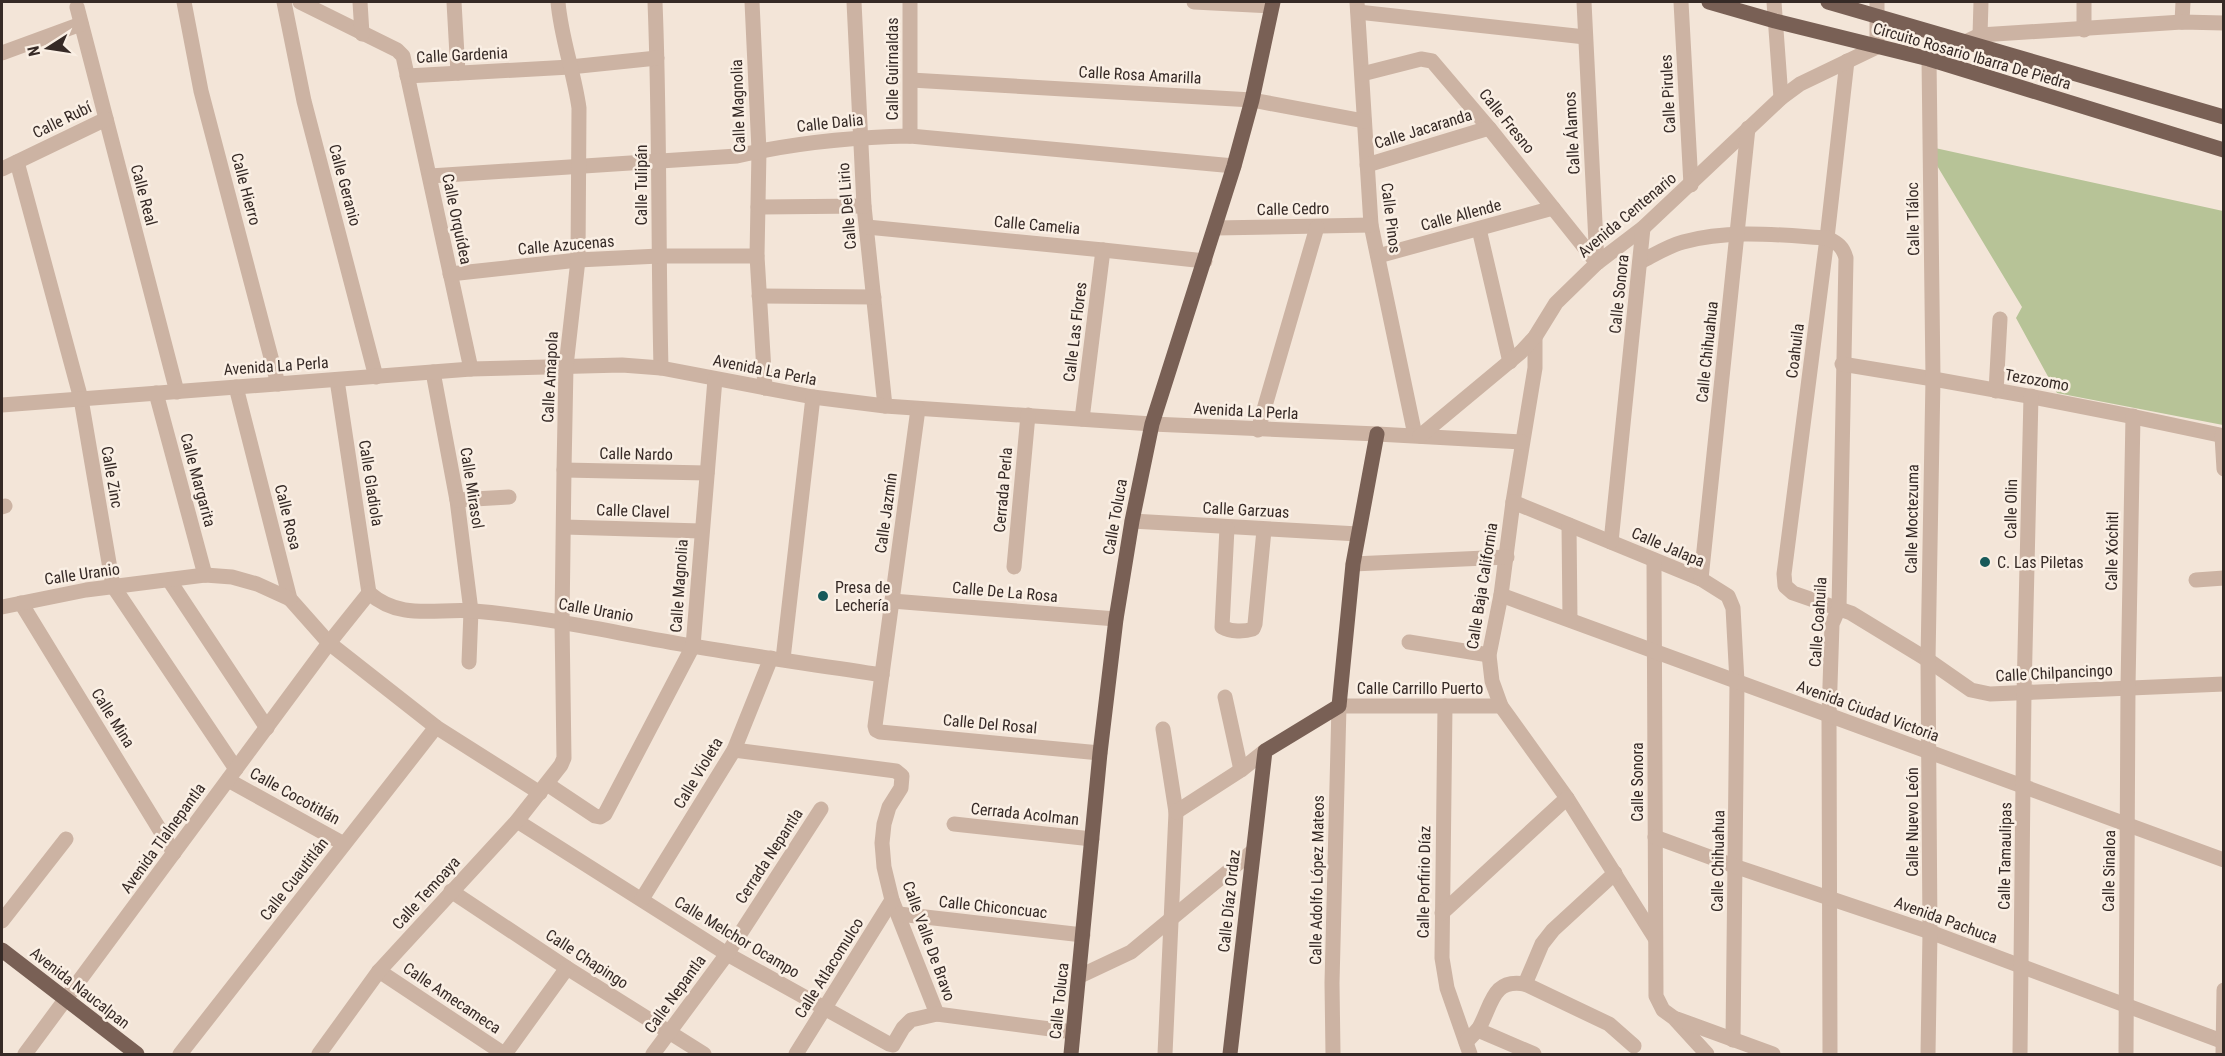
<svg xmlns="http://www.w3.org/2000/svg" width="2225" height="1056" font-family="'Roboto Condensed',sans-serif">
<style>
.green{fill:#b7c397}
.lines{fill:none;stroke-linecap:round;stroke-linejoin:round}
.minor{stroke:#ccb3a3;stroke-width:15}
.major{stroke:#796055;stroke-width:15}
.poi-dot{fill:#185a5a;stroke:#faefe4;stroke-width:2}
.labels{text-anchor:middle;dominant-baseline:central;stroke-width:5;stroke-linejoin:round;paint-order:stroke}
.street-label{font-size:16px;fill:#362a26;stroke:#faefe4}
.poi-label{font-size:16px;fill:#362a26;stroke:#faefe4;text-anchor:start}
</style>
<rect width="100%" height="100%" fill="#f3e5d8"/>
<polygon class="green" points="1935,148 2223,211 2223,425 2057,393 2016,318 2022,307 1933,159"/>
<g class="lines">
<g class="minor">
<polyline points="184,2 201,91 278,384"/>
<polyline points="284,2 304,101 376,377"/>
<polyline points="300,2 397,50 403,56 471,369"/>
<polyline points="360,2 362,34"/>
<polyline points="454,2 458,73"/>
<path d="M655 2C660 124 658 246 661 368"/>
<polyline points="752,2 759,151 757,256 765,388"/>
<polyline points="854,2 864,206 885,406"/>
<polyline points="1194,2 1272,6"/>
<polyline points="1357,2 1371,225 1415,435"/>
<polyline points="1584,2 1597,263"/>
<polyline points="1681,2 1691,185"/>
<polyline points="1774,2 1781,98"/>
<polyline points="2084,2 2084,30"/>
<polyline points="77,7 177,392"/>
<polyline points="1358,12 1585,37"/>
<polyline points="2182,22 2183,2"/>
<polyline points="1980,35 1981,2"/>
<polyline points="2,53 81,24"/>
<polyline points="1847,61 1827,238 1784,574 1785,586 1793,593 1851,613 1928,660 1971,690 1990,694 2224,684"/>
<polyline points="1362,74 1421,59 1432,61 1489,128 1597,263"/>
<polyline points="407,76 570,67 657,58"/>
<polyline points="911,80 1252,100 1364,121"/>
<polyline points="910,136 910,2"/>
<polyline points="17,162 81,399 113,586 236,769"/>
<polyline points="1367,165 1489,128"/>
<polyline points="2,169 106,119"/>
<path d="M430 176 737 156C794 143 852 137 910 136L1234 166"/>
<polyline points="758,207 864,206"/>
<polyline points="867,227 1103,250 1205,261"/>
<polyline points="1215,228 1371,225"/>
<polyline points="1479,229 1510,362"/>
<polyline points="1378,256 1553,208"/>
<path d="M1640 262C1654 255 1668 246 1683 242 1730 229 1779 235 1827 238 1838 243 1843 247 1846 258L1839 608 1832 624 1829 716 1830 1054"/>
<polyline points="450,274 578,260 659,256 757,256"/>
<polyline points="759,296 874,297"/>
<polyline points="1535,337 1535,368 1513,502 1501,595 1489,655 1492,681 1501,706 1567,798 1655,938"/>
<path d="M1842 364C1970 384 2097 408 2224 436"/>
<polyline points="433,372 457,500 471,611 469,662"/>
<polyline points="337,380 369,593"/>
<polyline points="236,387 290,599 329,643 436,727 540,793"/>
<polyline points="1996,391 2000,319"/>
<polyline points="156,393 205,575"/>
<polyline points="2,405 471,369 622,365 661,368 813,397 885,406 1152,424 1377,434 1522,442"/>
<polyline points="918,409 875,726 876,730 880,732 1100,753"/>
<polyline points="1082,419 1103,250"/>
<polyline points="1258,430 1317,227"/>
<polyline points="1420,436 1521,352 1535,337 1556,303 1597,263 1643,228 1781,98 1800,84 1877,47 1877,2"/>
<polyline points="2222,436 2224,469"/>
<polyline points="564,470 707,473"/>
<polyline points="457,500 509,497"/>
<polyline points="1513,502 1701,579 1728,596 1733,608 1737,682 1733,1040"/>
<polyline points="2,507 5,506"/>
<polyline points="1132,521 1358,534"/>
<polyline points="1569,525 1570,620"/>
<polyline points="564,527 701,531"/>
<path d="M1227 528 1222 627C1231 632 1244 632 1253 629L1255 624 1264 530"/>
<polyline points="1611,542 1643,228"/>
<polyline points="1654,560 1656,996 1663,1010 1674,1018 1707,1054"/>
<polyline points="1353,564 1507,557"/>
<polyline points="1014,567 1028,415"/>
<polyline points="1701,579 1748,128"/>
<polyline points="169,580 267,728"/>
<polyline points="2196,580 2224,578"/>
<path d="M369 593C401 621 436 608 474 611 549 617 619 634 693 646 756 657 820 665 882 675"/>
<polyline points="1501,595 2224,860"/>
<polyline points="892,601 1116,619"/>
<polyline points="21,603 174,853"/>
<polyline points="2,607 86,590 205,575 232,577 257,584 290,599"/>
<polyline points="1409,642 1489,655"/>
<polyline points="783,659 813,397"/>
<polyline points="1225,697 1241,770"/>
<polyline points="1445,706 1442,958 1447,988 1470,1054"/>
<polyline points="1163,729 1176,812 1165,1054"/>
<polyline points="734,750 896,771 902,776 901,788 889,807 884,824 882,843 884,867 892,900 937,1014"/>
<polyline points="228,780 344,844"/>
<polyline points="547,784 595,816 600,817 605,814 693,646 715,379"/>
<polyline points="1176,812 1241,770 1265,751"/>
<polyline points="517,821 727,954 889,1044 893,1045 903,1028 911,1020 937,1014 1073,1032"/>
<polyline points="954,824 1092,839"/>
<polyline points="1655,837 1737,867 1930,932 2224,1042"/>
<polyline points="451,891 567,968 704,1054"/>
<polyline points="642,899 734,750 771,658"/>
<polyline points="1442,913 1567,798"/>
<polyline points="899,914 1083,935"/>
<polyline points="2,921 66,839"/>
<polyline points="379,971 504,1054"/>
<polyline points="1080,976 1131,952 1253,851"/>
<polyline points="1525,984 1542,944 1553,930 1615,873"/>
<polyline points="1677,1019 1773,1054"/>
<polyline points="1478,1030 1534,1054"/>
<path d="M1466 1042C1470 1038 1475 1033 1479 1028 1492 1005 1492 978 1525 984L1609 1024 1634 1046"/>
<polyline points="25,1054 329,643 369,593"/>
<polyline points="180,1054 436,727"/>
<path d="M319 1054 379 971 517 821 561 765 564 758 562 621 564 470 566 366 578 260 579 108C574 72 561 38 558 2"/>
<polyline points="505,1054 567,968"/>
<polyline points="653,1054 727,954 821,809"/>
<polyline points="796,1054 892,900"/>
<polyline points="1333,1054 1332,983 1339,706 1501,706"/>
<polyline points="1928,1054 1930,932 1928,660 1933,378 1929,59 1980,35 2182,22 2224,23"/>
<polyline points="2020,1054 2024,694 2031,396"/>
<polyline points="2126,1054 2128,687 2133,416"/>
<polyline points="2223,1054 2224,990"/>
</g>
<g class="major">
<polyline points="1709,2 1775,21 1929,59 2224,150"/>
<polyline points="1828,2 2224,117"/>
<polyline points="2,950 137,1054"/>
<polyline points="1071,1054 1100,753 1116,619 1132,521 1152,424 1234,166 1252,100 1273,2"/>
<polyline points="1230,1054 1265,751 1339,706 1353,564 1377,434"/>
</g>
</g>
<g class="poi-dot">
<circle cx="1985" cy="562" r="6"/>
<circle cx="823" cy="596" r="6"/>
</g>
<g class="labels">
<g class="street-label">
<text transform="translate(462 55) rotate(-3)">Calle Gardenia</text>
<text transform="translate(1972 56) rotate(16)">Circuito Rosario Ibarra De Piedra</text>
<text transform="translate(892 69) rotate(-90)">Calle Guirnaldas</text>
<text transform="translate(1140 75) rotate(3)">Calle Rosa Amarilla</text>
<text transform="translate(1668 94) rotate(-93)">Calle Pirules</text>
<text transform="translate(738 106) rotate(-92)">Calle Magnolia</text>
<text transform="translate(62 120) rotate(-26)">Calle Rubí</text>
<text transform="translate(1507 121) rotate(51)">Calle Fresno</text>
<text transform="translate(830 123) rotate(-6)">Calle Dalia</text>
<text transform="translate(1423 129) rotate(-17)">Calle Jacaranda</text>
<text transform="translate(1572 133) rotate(-93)">Calle Álamos</text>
<text transform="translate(345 185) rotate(75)">Calle Geranio</text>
<text transform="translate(641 185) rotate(-90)">Calle Tulipán</text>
<text transform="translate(246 189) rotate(75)">Calle Hierro</text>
<text transform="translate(144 195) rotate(75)">Calle Real</text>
<text transform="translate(847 206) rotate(-95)">Calle Del Lirio</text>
<text transform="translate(1293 209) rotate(-1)">Calle Cedro</text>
<text transform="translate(1461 215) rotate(-15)">Calle Allende</text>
<text transform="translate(1627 215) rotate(-40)">Avenida Centenario</text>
<text transform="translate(1391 218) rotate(83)">Calle Pinos</text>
<text transform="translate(457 219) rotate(78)">Calle Orquídea</text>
<text transform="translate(1913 219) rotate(-91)">Calle Tláloc</text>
<text transform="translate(1037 225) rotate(5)">Calle Camelia</text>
<text transform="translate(566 245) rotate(-5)">Calle Azucenas</text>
<text transform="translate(1619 294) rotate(-84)">Calle Sonora</text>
<text transform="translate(1075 332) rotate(-83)">Calle Las Flores</text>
<text transform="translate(1795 351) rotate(-83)">Coahuila</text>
<text transform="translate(1707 352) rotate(-84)">Calle Chihuahua</text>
<text transform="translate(276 366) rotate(-4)">Avenida La Perla</text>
<text transform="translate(765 370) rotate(11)">Avenida La Perla</text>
<text transform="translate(550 377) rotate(-87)">Calle Amapola</text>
<text transform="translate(2037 380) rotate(10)">Tezozomo</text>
<text transform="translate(1246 411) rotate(3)">Avenida La Perla</text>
<text transform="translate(636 454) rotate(1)">Calle Nardo</text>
<text transform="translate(112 477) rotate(80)">Calle Zinc</text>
<text transform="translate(198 480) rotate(75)">Calle Margarita</text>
<text transform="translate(371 483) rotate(81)">Calle Gladiola</text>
<text transform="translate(472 488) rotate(81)">Calle Mirasol</text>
<text transform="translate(1003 490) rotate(-85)">Cerrada Perla</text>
<text transform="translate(2011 509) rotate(-89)">Calle Olin</text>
<text transform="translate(1246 510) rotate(3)">Calle Garzuas</text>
<text transform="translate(633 511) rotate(2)">Calle Clavel</text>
<text transform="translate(886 513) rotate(-82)">Calle Jazmín</text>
<text transform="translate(288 517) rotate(76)">Calle Rosa</text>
<text transform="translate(1115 517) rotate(-80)">Calle Toluca</text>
<text transform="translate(1912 519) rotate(-89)">Calle Moctezuma</text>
<text transform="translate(1668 547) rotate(23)">Calle Jalapa</text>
<text transform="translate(2112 551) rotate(-89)">Calle Xóchitl</text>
<text transform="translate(82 574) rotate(-8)">Calle Uranio</text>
<text transform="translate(679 586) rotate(-86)">Calle Magnolia</text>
<text transform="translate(1482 586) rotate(-81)">Calle Baja California</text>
<text transform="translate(1005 592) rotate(5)">Calle De La Rosa</text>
<text transform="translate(596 610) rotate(10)">Calle Uranio</text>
<text transform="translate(1818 622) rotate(-86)">Calle Coahuila</text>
<text transform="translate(2054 673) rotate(-3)">Calle Chilpancingo</text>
<text x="1420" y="688">Calle Carrillo Puerto</text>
<text transform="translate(1868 711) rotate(20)">Avenida Ciudad Victoria</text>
<text transform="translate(113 718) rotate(58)">Calle Mina</text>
<text transform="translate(990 724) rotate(5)">Calle Del Rosal</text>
<text transform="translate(698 773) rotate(-59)">Calle Violeta</text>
<text transform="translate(1637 782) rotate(-90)">Calle Sonora</text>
<text transform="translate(295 796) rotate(29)">Calle Cocotitlán</text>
<text transform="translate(1025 814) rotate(6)">Cerrada Acolman</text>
<text transform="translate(1912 822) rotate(-90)">Calle Nuevo León</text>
<text transform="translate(163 838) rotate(-54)">Avenida Tlalnepantla</text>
<text transform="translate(769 856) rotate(-57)">Cerrada Nepantla</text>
<text transform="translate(2005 856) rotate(-89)">Calle Tamaulipas</text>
<text transform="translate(1718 861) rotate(-89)">Calle Chihuahua</text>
<text transform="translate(2109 871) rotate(-89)">Calle Sinaloa</text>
<text transform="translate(294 879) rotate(-52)">Calle Cuautitlán</text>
<text transform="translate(1317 880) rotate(-89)">Calle Adolfo López Mateos</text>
<text transform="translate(1424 882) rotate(-89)">Calle Porfirio Díaz</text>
<text transform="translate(426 893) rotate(-48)">Calle Temoaya</text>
<text transform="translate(1229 901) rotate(-84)">Calle Díaz Ordaz</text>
<text transform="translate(993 907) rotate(6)">Calle Chiconcuac</text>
<text transform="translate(1946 920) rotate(20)">Avenida Pachuca</text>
<text transform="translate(737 937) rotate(31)">Calle Melchor Ocampo</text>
<text transform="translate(929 941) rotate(70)">Calle Valle De Bravo</text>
<text transform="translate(587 959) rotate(33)">Calle Chapingo</text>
<text transform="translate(829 968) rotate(-58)">Calle Atlacomulco</text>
<text transform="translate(80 988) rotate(38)">Avenida Naucalpan</text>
<text transform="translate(675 994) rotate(-54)">Calle Nepantla</text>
<text transform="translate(452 998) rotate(34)">Calle Amecameca</text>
<text transform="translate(1059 1001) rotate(-84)">Calle Toluca</text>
</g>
<g class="poi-label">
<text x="1997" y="562">C. Las Piletas</text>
<text x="835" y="587">Presa de<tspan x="835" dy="18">Lechería</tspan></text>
</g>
</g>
<rect width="2225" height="1056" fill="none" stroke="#362a26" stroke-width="6"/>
<g transform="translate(48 48) rotate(258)" stroke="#faefe4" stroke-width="4.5" paint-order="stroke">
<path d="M0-4.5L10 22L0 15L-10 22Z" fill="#362a26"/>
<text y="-9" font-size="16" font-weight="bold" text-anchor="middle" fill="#362a26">N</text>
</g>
</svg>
